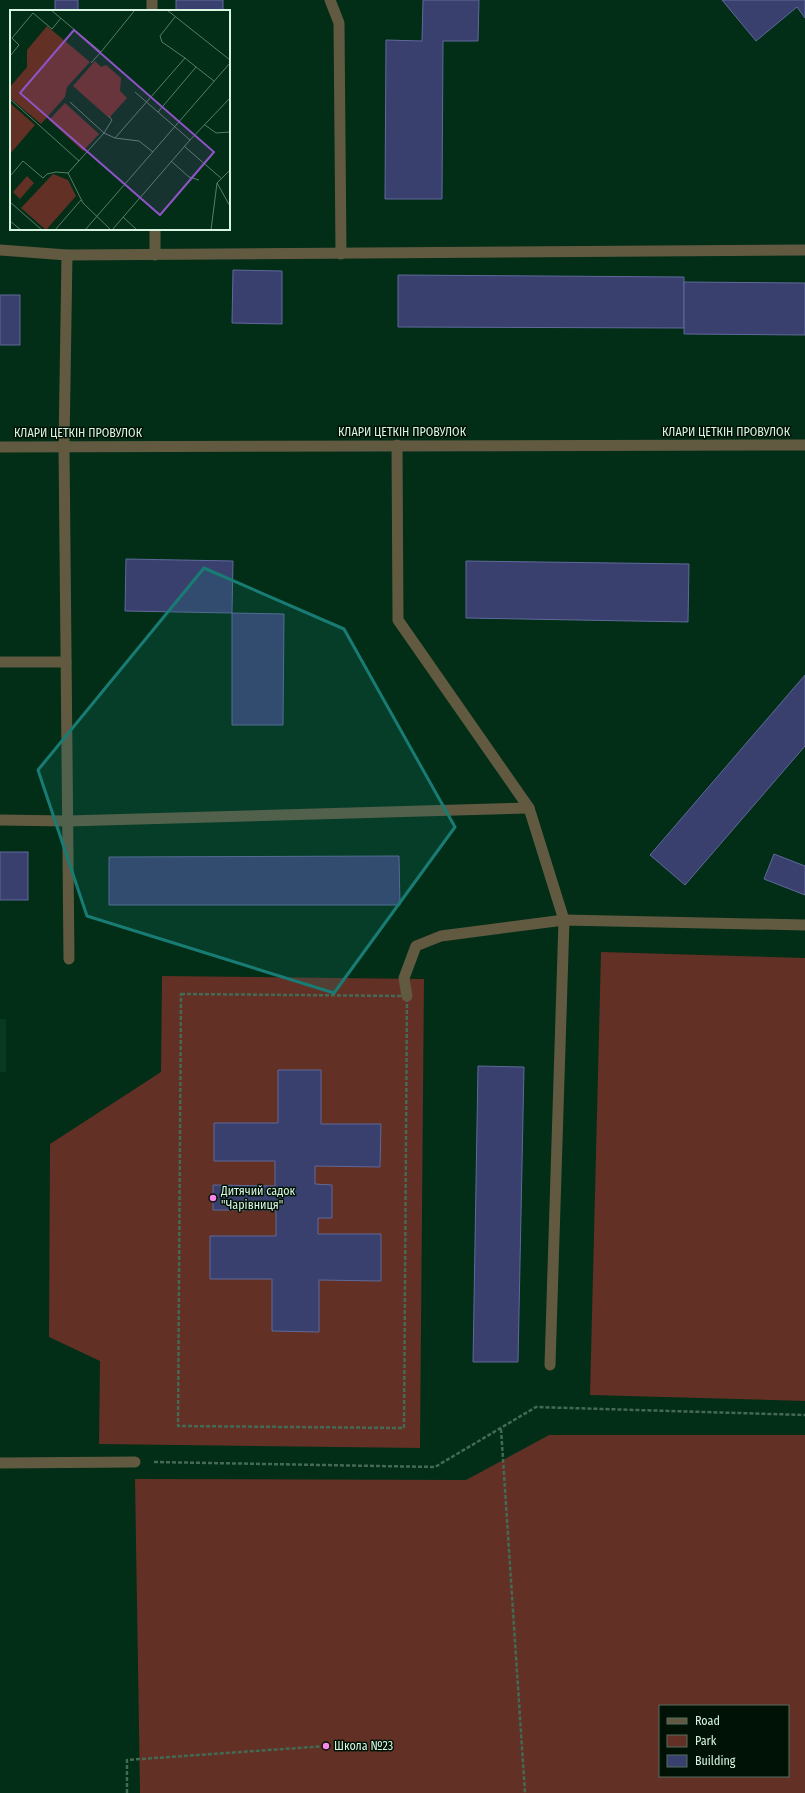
<svg xmlns="http://www.w3.org/2000/svg" width="805" height="1793" font-family="'Fira Sans Condensed',sans-serif">
<style>
.built{fill:#073a20}
.green{fill:#623024;fill-rule:evenodd}
.building{fill:#39406e;stroke:#5f699a}
.lines{fill:none;stroke-linecap:round;stroke-linejoin:round}
.path{stroke:#446a54;stroke-width:2.5;stroke-dasharray:4 2;stroke-linecap:butt}
.service{stroke:#615a41;stroke-width:11}
.minor{stroke:#615a41;stroke-width:11}
.marked{fill:#197c74;fill-opacity:0.2;stroke:#197c74;stroke-width:3;stroke-linejoin:round}
.poi-dot{fill:#fb86e5;stroke:#001206;stroke-width:1.5}
.labels{text-anchor:middle;dominant-baseline:central;stroke-width:3;stroke-linejoin:round;paint-order:stroke}
.street-label{font-size:12px;fill:#daf6e2;stroke:#001206}
.poi-label{font-size:12px;fill:#daf6e2;stroke:#001206;text-anchor:start}
.inset-road{fill:none;stroke:#587d68;stroke-width:1}
.view{fill:#8e54c6;fill-opacity:0.15;stroke:#8e54c6;stroke-width:2}
.inset-edge{fill:none;stroke:#daf6e2;stroke-width:2}
</style>
<rect width="100%" height="100%" fill="#022d16"/>
<rect class="built" x="0" y="1019" width="6" height="53"/>
<g class="green">
<polygon points="601,952 805,958 805,1401 590,1395"/>
<polygon points="162,976 424,979 420,1448 99,1444 100,1361 49,1337 50,1144 161,1072"/>
<path d="M549 1435H805V1793H140L135 1479 466 1480ZM660 1706H788V1776H660Z"/>
</g>
<g class="building">
<rect x="55" y="0" width="23" height="11"/>
<rect x="176" y="0" width="47" height="11"/>
<polygon points="423,0 479,0 478,41 443,41 442,199 385,199 386,40 422,41"/>
<polygon points="722,0 805,0 805,18 797,7 756,41"/>
<polygon points="233,270 282,271 282,324 232,323"/>
<polygon points="398,275 684,277 684,328 398,327"/>
<polygon points="684,282 805,283 805,335 684,334"/>
<rect x="0" y="295" width="20" height="50"/>
<polygon points="126,559 233,561 232,613 125,611"/>
<polygon points="466,561 689,564 688,622 466,618"/>
<polygon points="232,613 284,614 283,725 232,725"/>
<polygon points="805,675 805,746 685,885 650,855"/>
<rect x="0" y="852" width="28" height="48"/>
<polygon points="774,854 805,866 805,895 764,879"/>
<polygon points="399,856 400,905 109,905 109,857"/>
<polygon points="478,1066 524,1067 518,1362 473,1362"/>
<polygon points="278,1070 321,1070 321,1124 381,1124 380,1167 315,1166 315,1184 332,1185 332,1218 318,1218 318,1234 381,1234 381,1281 319,1280 319,1332 272,1331 272,1279 210,1279 210,1236 276,1236 276,1210 213,1210 213,1185 275,1186 275,1161 214,1161 214,1123 278,1123"/>
</g>
<g class="lines">
<g class="path">
<polygon points="181,994 407,996 404,1428 178,1426"/>
<polyline points="501,1429 525,1793"/>
<polyline points="154,1462 435,1467 536,1407 805,1415"/>
<polyline points="127,1793 127,1760 326,1746"/>
</g>
<g class="service">
<polyline points="152,0 152,11"/>
<polyline points="330,0 339,23 341,254"/>
<polyline points="155,229 155,255"/>
<polyline points="0,250 67,255 64,446 69,959"/>
<polyline points="67,255 805,250"/>
<polyline points="397,445 398,620 529,808 564,920 550,1365"/>
<polyline points="0,662 66,662"/>
<polyline points="407,996 404,978 416,946 441,936 564,920 805,925"/>
<polyline points="0,1463 135,1462"/>
</g>
<g class="minor">
<polyline points="0,447 805,445"/>
<polyline points="0,820 67,821 529,808"/>
</g>
</g>
<path class="marked" d="M204 568 344 629 455 827 334 993 87 916 38 770Z"/>
<g class="poi-dot">
<circle cx="213" cy="1198" r="4"/>
<circle cx="326" cy="1746" r="4"/>
</g>
<g class="labels">
<g class="street-label">
<text x="402" y="432">КЛАРИ ЦЕТКІН ПРОВУЛОК</text>
<text x="726" y="432">КЛАРИ ЦЕТКІН ПРОВУЛОК</text>
<text x="78" y="433">КЛАРИ ЦЕТКІН ПРОВУЛОК</text>
</g>
<g class="poi-label">
<text x="221" y="1191">Дитячий садок<tspan x="221" dy="14">"Чарівниця"</tspan></text>
<text x="334" y="1746">Школа №23</text>
</g>
</g>
<g transform="translate(10 10)">
<rect width="220" height="220" fill="#022d16"/>
<path d="M37 16 80 52 57 77 55 87 31 114 0 88V77L17 57V40ZM85 51 91 57 96 55 111 68 110 81 117 88 99 108 63 76ZM0 93 25 115 0 144ZM55 93 89 124 73 141 39 110ZM43 164 58 170 66 186 36 220 11 198ZM17 166 24 173 10 189 3 182Z" fill="#623024"/>
<path class="inset-road" d="M41 0 91 42 125 0M157 0 220 50M165 7 150 26 152 32 175 48M0 46 9 35 2 28 23 3 42 19 51 8M81 53 91 42M125 82 180 130 220 88M0 89 69 151M60 92 94 123 105 128 129 131 143 142M148 102 186 57 204 71M195 115 206 123 220 122M105 128 175 48 186 57M174 136 212 169M161 151 179 167 189 170M58 163 94 123 102 110 99 106M0 166 13 151 33 168 37 164 46 162 58 163 73 193 101 220M207 173 220 196M0 192 32 220M113 207 127 220M0 211 11 220M45 220 71 190M75 220 220 53M102 220 180 130M201 220 207 173 220 160"/>
<path class="view" d="M64 20 204 142 150 205 10 83Z"/>
<rect width="220" height="220" class="inset-edge"/>
</g>
<rect x="659" y="1705" width="130" height="72" fill="#001206" stroke="#576d5e"/>
<rect x="667" y="1718" width="20" height="6" fill="#615a41" stroke="#576d5e"/>
<text x="695" y="1725" font-size="12" fill="#daf6e2">Road</text>
<rect x="667" y="1735" width="20" height="12" fill="#623024" stroke="#576d5e"/>
<text x="695" y="1745" font-size="12" fill="#daf6e2">Park</text>
<rect x="667" y="1755" width="20" height="12" fill="#39406e" stroke="#576d5e"/>
<text x="695" y="1765" font-size="12" fill="#daf6e2">Building</text>
</svg>
